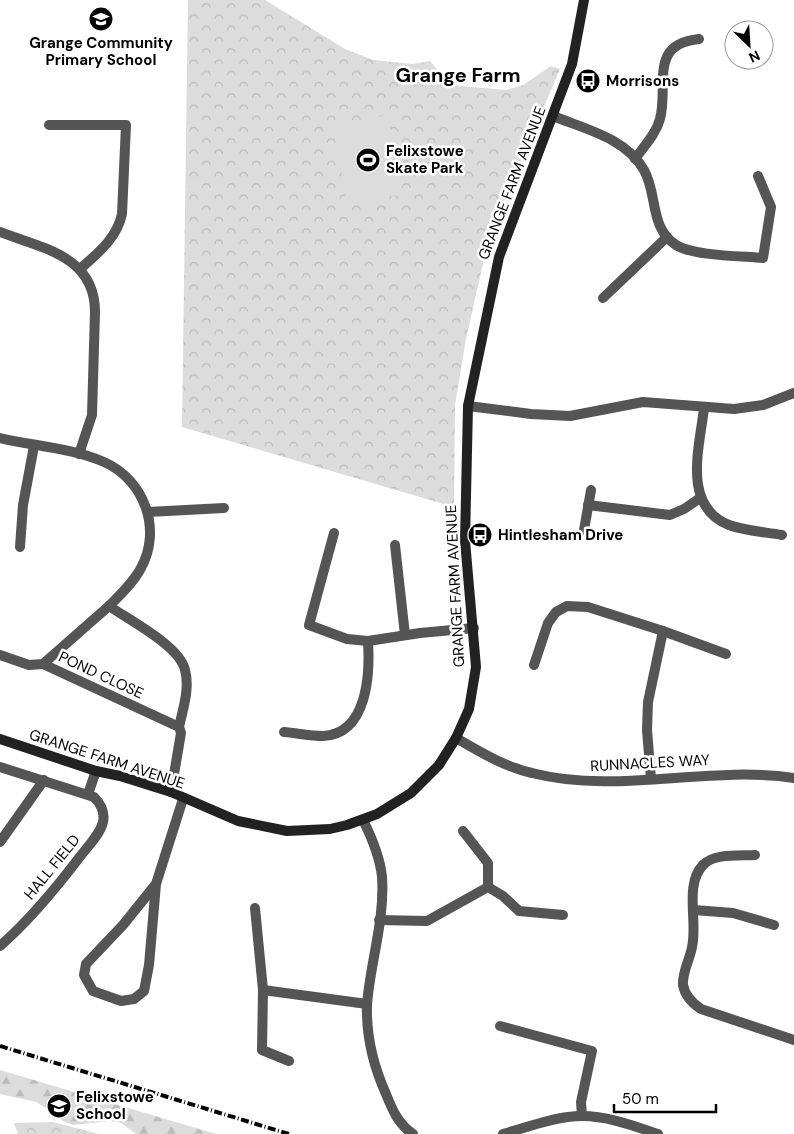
<svg xmlns="http://www.w3.org/2000/svg" width="794" height="1134" font-family="'DM Sans',sans-serif">
<style>
.forest{fill:url(#forest-firs)}
.park{fill:url(#park-crowns)}
.pitch{fill:#dcdcdc}
.lines{fill:none;stroke-linecap:round;stroke-linejoin:round}
.street{stroke:#555;stroke-width:10}
.secondary{stroke:#222;stroke-width:10}
.rail{stroke:#000;stroke-width:4;stroke-dasharray:8 2.5 1 2.5;stroke-linecap:butt}
.labels{text-anchor:middle;dominant-baseline:central;stroke-width:5;stroke-linejoin:round;paint-order:stroke}
.poi-label{font-size:15px;font-weight:bold;fill:#000;stroke:#fff;text-anchor:start}
.street-label{font-size:15px;fill:#000;stroke:#fff}
.district-label{font-size:20px;font-weight:bold;fill:#000;stroke:#fff}
</style>
<defs>
<pattern id="forest-firs" width="22" height="20" patternUnits="userSpaceOnUse" patternTransform="scale(1.25)"><rect width="22" height="20" fill="#dcdcdc"/><path d="M5 1l3.5 6h-7zM16 11l3.5 6h-7z" fill="#bbb"/></pattern>
<pattern id="park-crowns" width="20" height="18" patternUnits="userSpaceOnUse" patternTransform="scale(1.25)"><rect width="20" height="18" fill="#dcdcdc"/><path d="M2 6a3 3 0 1 1 6 0M12 15a3 3 0 1 1 6 0" fill="none" stroke="#bbb"/></pattern>
</defs>
<rect width="100%" height="100%" fill="#fff"/>
<polygon class="forest" points="0,1070 216,1134 136,1134 121,1123 110,1121 73,1125 63,1121 48,1109 36,1102 0,1094"/>
<g class="park">
<polygon points="188,0 265,0 345,49 373,60 413,64 430,61 450,85 506,90 523,85 551,66 560,69 511,184 487,246 466,339 455,405 454,507 182,427"/>
<polygon points="53,1122 99,1134 18,1134 14,1123"/>
</g>
<polygon class="pitch" points="388,115 403,194 347,205 333,125"/>
<g class="lines">
<g class="street">
<path d="M553 116C585 129 626 138 644 170 658 195 649 227 676 245 693 256 742 256 763 258L771 207 758 176"/>
<path d="M49 125H126L122 214C117 238 98 253 80 269"/>
<path d="M635 159C644 146 656 134 660 119 669 85 648 44 699 39"/>
<path d="M0 232C42 248 95 256 95 312L92 415 79 454"/>
<polyline points="603,298 667,237"/>
<polyline points="468,406 531,414 570,416 643,402 734,409 763,405 794,393"/>
<path d="M704 408C700 446 681 506 729 525 745 531 765 532 782 535"/>
<path d="M0 438C34 446 72 448 104 462 145 480 162 530 141 568 133 583 120 595 109 606"/>
<polyline points="588,505 670,515 684,509 700,498"/>
<polyline points="148,512 224,508"/>
<polyline points="584,530 591,490"/>
<polyline points="334,533 309,625 347,639 368,641 420,633 474,628"/>
<polyline points="395,545 405,635"/>
<polyline points="20,547 23,505 34,446"/>
<polyline points="663,631 726,654"/>
<path d="M0 655 29 665 43 664 109 606C129 620 180 646 185 670 190 688 183 709 179 727"/>
<polyline points="43,664 179,727 181,733 171,792"/>
<polyline points="534,665 548,623 556,612 567,606 588,607 663,631 648,702 647,730 651,779"/>
<path d="M284 732C296 733 310 736 323 736 368 734 370 673 368 641"/>
<path d="M456 738C480 752 505 767 532 773 618 795 707 765 794 778"/>
<path d="M0 767 94 797C101 804 105 812 103 822 100 834 90 844 82 854 57 887 31 919 0 946"/>
<polyline points="88,794 96,771"/>
<path d="M363 820C372 838 380 857 382 877 385 921 370 963 367 1005 366 1037 373 1065 386 1094 392 1109 398 1124 413 1134"/>
<polyline points="463,831 488,863 488,887"/>
<polyline points="0,842 44,780"/>
<path d="M755 855C740 856 714 853 703 865 684 885 698 922 692 947 690 959 682 972 683 985 685 996 692 1003 701 1009L794 1040"/>
<polyline points="156,884 123,925 86,964 84,975 93,991 121,1001 134,999 144,991 149,965 156,884 183,799"/>
<polyline points="255,908 263,990 262,1050 289,1061"/>
<polyline points="694,910 733,913 774,925"/>
<polyline points="379,920 427,921 488,887 503,896 519,911 563,915"/>
<polyline points="263,990 367,1004"/>
<polyline points="500,1026 592,1051 581,1102 582,1116"/>
<path d="M503 1134C528 1127 556 1116 582 1116 608 1116 634 1126 658 1134"/>
</g>
<polyline class="secondary" points="0,739 96,771 120,776 171,792 238,821 287,831 330,829 347,825 377,814 411,793 439,765 456,738 469,709 476,667 465,541 468,406 499,257 572,64 584,0"/>
<polyline class="rail" points="0,1046 289,1134"/>
</g>
<defs>
<symbol id="school-disc" viewBox="-11 -11 22 22"><circle r="9.5" fill="#000" stroke="#fff"/><path d="M0-5L7-2L0 1L-7-2ZM-4 1L0 2.5L4 1V4Q0 6-4 4Z" fill="#fff"/></symbol>
<symbol id="bus-disc" viewBox="-11 -11 22 22"><circle r="9.5" fill="#000" stroke="#fff"/><path d="M-5-6H5V4H4V6H2V4H-2V6H-4V4H-5ZM-3.5-4V0h7V-4ZM-3.5 1.2v1.5H-2V1.2ZM2 1.2v1.5H3.5V1.2Z" fill="#fff"/></symbol>
<symbol id="stadium-disc" viewBox="-11 -11 22 22"><circle r="9.5" fill="#000" stroke="#fff"/><path d="M0-5a6.5 5 0 1 0 0 10a6.5 5 0 1 0 0-10ZM-3.5-1.8h7v3.6h-7Z" fill="#fff"/></symbol>
</defs>
<g fill-rule="evenodd">
<use href="#school-disc" x="87" y="5" width="28" height="28"/>
<use href="#bus-disc" x="574" y="67" width="28" height="28"/>
<use href="#stadium-disc" x="354" y="146" width="28" height="28"/>
<use href="#bus-disc" x="466" y="521" width="28" height="28"/>
<use href="#school-disc" x="45" y="1092" width="28" height="28"/>
</g>
<g class="labels">
<g class="poi-label">
<text x="101" y="43" text-anchor="middle">Grange Community<tspan x="101" dy="17">Primary School</tspan></text>
<text x="606" y="81">Morrisons</text>
<text x="386" y="151">Felixstowe<tspan x="386" dy="17">Skate Park</tspan></text>
<text x="498" y="535">Hintlesham Drive</text>
<text x="76" y="1097">Felixstowe<tspan x="76" dy="17">School</tspan></text>
</g>
<g class="street-label">
<text transform="translate(512 183) rotate(-69)">GRANGE FARM AVENUE</text>
<text transform="translate(455 586) rotate(-93)">GRANGE FARM AVENUE</text>
<text transform="translate(101 675) rotate(25)">POND CLOSE</text>
<text transform="translate(107 759) rotate(18)">GRANGE FARM AVENUE</text>
<text transform="translate(650 763) rotate(-3)">RUNNACLES WAY</text>
<text transform="translate(52 867) rotate(-51)">HALL FIELD</text>
</g>
<g class="district-label">
<text x="458" y="75">Grange Farm</text>
</g>
</g>
<g transform="translate(749 45) rotate(155)"><circle r="24" fill="#ffffff" stroke="#999999"/>
<path d="M0-4L9 19L0 12L-9 19Z" fill="#000000"/>
<text y="-8" font-size="14" font-weight="bold" text-anchor="middle" fill="#000000">N</text>
</g>
<path d="M614 1104v8h102v-8" fill="none" stroke="#000000" stroke-width="2.5"/>
<text x="622" y="1104" font-size="15" fill="#000000" stroke="#ffffff" stroke-width="4" paint-order="stroke">50 m</text>
</svg>
